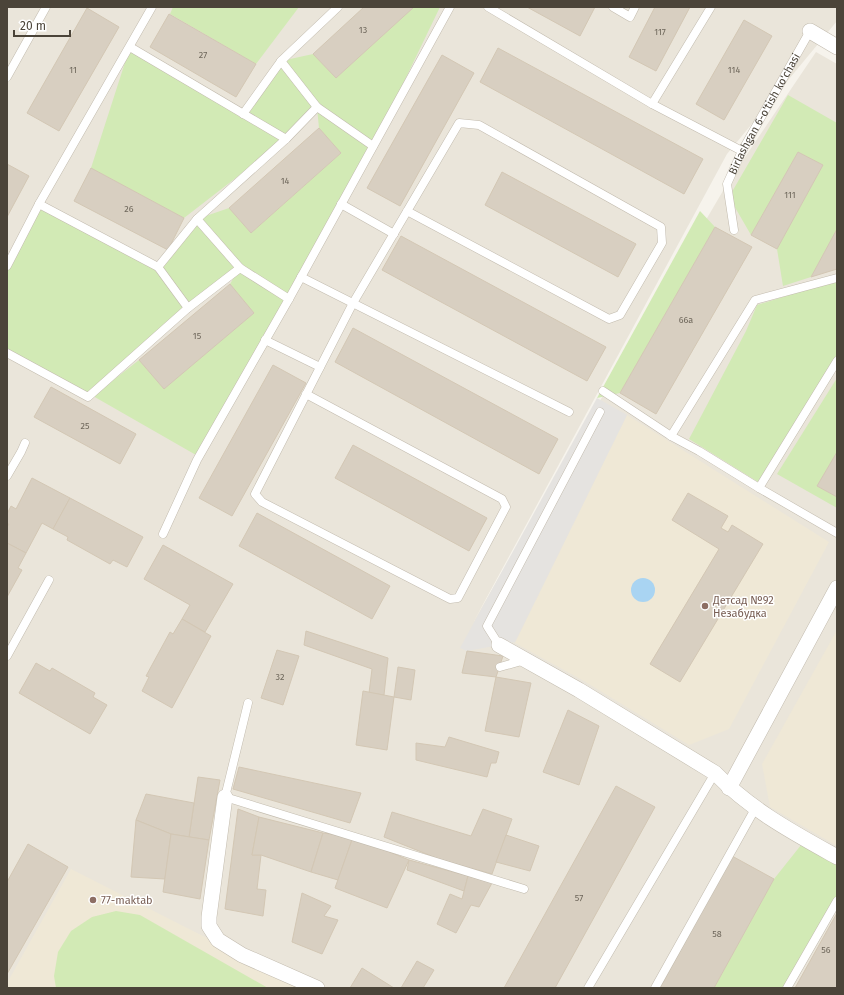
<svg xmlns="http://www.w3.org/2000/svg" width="844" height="995" font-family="'Fira Sans',sans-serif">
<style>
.residential{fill:#eae5da}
.education{fill:#efe8d6}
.green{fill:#d2eab5}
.parking{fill:#e5e3e0}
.water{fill:#a9d4f2}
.building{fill:#d8cfc1;stroke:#d3c7b4}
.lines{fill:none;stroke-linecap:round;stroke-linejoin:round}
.service-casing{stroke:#c2bbae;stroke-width:9}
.minor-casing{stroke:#c2bbae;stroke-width:16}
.service{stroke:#fff;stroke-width:8}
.minor{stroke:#fff;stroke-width:15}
.education-dot{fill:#8d6e63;stroke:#fff;stroke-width:1.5}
.labels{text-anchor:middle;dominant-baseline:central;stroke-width:3;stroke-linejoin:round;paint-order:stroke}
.number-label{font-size:9px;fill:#6e675b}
.street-label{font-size:11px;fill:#4b4439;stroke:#fff}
.education-label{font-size:11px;fill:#785e54;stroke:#fff;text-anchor:start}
</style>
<rect width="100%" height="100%" fill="#f6f3ec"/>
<polygon class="residential" points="7,7 837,7 837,21 727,154 474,621 601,399 727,184 816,52 837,64 837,988 7,988"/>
<g class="education">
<polygon points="627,415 829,542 729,729 689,745 584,681 515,643"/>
<polygon points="837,630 837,846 770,807 762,764"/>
<polygon points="71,869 193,931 307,988 7,988 7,983"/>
</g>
<g class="green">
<polygon points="173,7 299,7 256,64 170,14"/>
<polygon points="414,7 440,7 373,146 196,455 93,396 139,360 164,389 254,313 230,284 239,269 87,393 7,352 7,266 39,204 158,267 197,219 229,208 251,233 341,153 319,128 317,108 286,139 184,218 91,168 130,47 243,114 281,61 313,54 336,78"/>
<polygon points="788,95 837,123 837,229 811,277 783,286 777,249 823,165 798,152 751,235 729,197"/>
<polygon points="700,211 715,227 620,393 597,398"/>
<polygon points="837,280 837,354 758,482 689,439 746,331 757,305"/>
<polygon points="837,378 837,452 817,486 837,497 837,508 777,474"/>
<polygon points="805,840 837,857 837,901 787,988 714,988 774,879"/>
<polygon points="116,911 140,915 268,988 56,988 54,976 58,952 71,931 92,917"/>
</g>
<polygon class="parking" points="597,398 627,415 515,642 467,651 460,648"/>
<circle class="water" cx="643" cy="590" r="12"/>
<g class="building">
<polygon points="364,7 414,7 336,78 313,54"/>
<polygon points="527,7 595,7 580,36"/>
<polygon points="655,7 690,7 656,71 629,57"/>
<polygon points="87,8 119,27 59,131 27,113"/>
<polygon points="169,14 256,64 236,97 150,47"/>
<polygon points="744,20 772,36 724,120 696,104"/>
<polygon points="498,48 703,159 684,194 480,82"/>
<polygon points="442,55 474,73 400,206 367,188"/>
<polygon points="319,128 341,153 251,233 229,208"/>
<polygon points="798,152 823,165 777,249 751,235"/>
<polygon points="7,164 29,176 7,217"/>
<polygon points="91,168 184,218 168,250 74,201"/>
<polygon points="502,172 636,244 618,277 485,205"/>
<polygon points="715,227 752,247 656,414 620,393"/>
<polygon points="837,229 837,269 811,277"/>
<polygon points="401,236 606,347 587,381 382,270"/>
<polygon points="230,284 254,313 164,389 139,360"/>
<polygon points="353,328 558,439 539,474 335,362"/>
<polygon points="273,365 306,383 232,516 199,498"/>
<polygon points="51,387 136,434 120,464 34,417"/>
<polygon points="353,445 487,518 469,551 335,478"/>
<polygon points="837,452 837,497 817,486"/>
<polygon points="32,478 70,498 53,529 42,523 26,553 7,543 7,527 9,524 7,524 7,514 11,506 16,509"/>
<polygon points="688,493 728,516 721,528 728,532 732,525 763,544 680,682 650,664 719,549 672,520"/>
<polygon points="70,498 143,537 127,567 113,560 110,564 67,540 68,537 53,529"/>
<polygon points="257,513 390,586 372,619 239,546"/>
<polygon points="7,543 26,553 18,568 22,570 7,597"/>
<polygon points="163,545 233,584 205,632 182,619 190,605 144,579"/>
<polygon points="182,619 211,636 172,708 142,691 149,677 146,676 170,632 173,634"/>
<polygon points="306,631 388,658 384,695 369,693 372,669 304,645"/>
<polygon points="277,650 299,656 283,705 261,698"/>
<polygon points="467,651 503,656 496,677 462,673"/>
<polygon points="36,663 50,671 52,668 95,693 93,697 107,705 90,734 19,693"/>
<polygon points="398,667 415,670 411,700 394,697"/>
<polygon points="496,677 531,683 519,737 485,731"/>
<polygon points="363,691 394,697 387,750 356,745"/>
<polygon points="568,710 599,726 579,785 543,772"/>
<polygon points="449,737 499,752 496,763 491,763 487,777 416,760 416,743 445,747"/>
<polygon points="239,767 361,793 350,823 233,789"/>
<polygon points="198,777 220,780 209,840 189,837"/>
<polygon points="616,786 655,807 555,988 504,988"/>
<polygon points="146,794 194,803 189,837 171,834 136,820"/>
<polygon points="238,809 259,817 252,855 261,855 257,889 266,890 263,916 225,909"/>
<polygon points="483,809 512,819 492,874 439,859 384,837 392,812 471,836"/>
<polygon points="259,817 323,833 311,872 261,855 252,855"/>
<polygon points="136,820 171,834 165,879 131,877"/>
<polygon points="323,833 353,837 338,880 311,872"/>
<polygon points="171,834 209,840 200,899 163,892"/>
<polygon points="506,835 539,846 530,871 496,862"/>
<polygon points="353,837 409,860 387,908 335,888"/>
<polygon points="28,844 68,867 7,974 7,882"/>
<polygon points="732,856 774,879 714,988 660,988"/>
<polygon points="409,860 468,876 464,891 407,870"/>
<polygon points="468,876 492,883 479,907 471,905 456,933 437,924 450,894 462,899"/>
<polygon points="302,893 331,906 324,916 338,920 322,954 292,942"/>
<polygon points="837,913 837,988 795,988"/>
<polygon points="417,961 434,970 423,988 401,988"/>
<polygon points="362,968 394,988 350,988"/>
</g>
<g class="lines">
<defs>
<g id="service">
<polyline points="152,7 39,204 158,267 197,219 286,139 317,107 373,146"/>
<polyline points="488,7 652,104 742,151"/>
<polyline points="613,7 630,17 635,7"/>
<polyline points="130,47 286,139"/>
<polyline points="7,77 46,7"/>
<polyline points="652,104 711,7"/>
<polyline points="317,107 281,61 338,7"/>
<polyline points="243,114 281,61"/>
<polyline points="341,204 394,234"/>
<polyline points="197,219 240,268"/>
<path id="s1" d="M734 230 727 184 742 151 810 31"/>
<polyline points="7,266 39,204"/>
<polyline points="158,267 188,308"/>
<polyline points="301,277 569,412"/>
<polyline points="265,340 320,367"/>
<polyline points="7,353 88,397 188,308 240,268 289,299"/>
<polyline points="603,391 671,436 699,451 759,488 837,533"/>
<polyline points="306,394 502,499 506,507 458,598 450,599 262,502 255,494 353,303 459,123 479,125 661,227 662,243 620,315 609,319 407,211"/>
<polyline points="671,436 755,300 837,278"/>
<polyline points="7,476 21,452 25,443"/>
<polyline points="759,488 837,361"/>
<polyline points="163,534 197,460 289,299 450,7"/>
<polyline points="499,645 487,626 600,412"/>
<polyline points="7,656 49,580"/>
<polyline points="500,667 525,660"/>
<polyline points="248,703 225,797 524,889"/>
<polyline points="588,988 715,773"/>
<polyline points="655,988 755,809"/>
<polyline points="787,988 837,901"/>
</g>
<g id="minor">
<polyline points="810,31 837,47"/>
<path d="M499 645 579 690 715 773C751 810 792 832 837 857"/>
<polyline points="729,788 837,588"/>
<polyline points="225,797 209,917 209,926 218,940 242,955 317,988"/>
</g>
</defs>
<use href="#service" class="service-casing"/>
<use href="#minor" class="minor-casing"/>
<use href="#service" class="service"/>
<use href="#minor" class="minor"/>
</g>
<g class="education-dot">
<circle cx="705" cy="606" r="4"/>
<circle cx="93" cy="900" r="4"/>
</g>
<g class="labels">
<g class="number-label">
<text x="363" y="30">13</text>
<text x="660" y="32">117</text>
<text x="203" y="55">27</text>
<text x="73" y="70">11</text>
<text x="734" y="70">114</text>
<text x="285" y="181">14</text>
<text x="790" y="195">111</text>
<text x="129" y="209">26</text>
<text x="686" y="320">66а</text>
<text x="197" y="336">15</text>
<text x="85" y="426">25</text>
<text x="280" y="677">32</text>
<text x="579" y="898">57</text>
<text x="717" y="934">58</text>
<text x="826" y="950">56</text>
</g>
<g class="street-label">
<text stroke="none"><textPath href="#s1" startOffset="126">Birlashgan 6-o'tish ko'chasi</textPath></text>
</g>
<g class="education-label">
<text x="713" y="600">Детсад №92<tspan x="713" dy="13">Незабудка</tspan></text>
<text x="101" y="900">77-maktab</text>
</g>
</g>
<rect width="844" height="995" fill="none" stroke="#4b4439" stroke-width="16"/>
<path d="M14 30v6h56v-6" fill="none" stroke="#4b4439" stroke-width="2"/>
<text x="20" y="30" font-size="12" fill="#4b4439" stroke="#ffffff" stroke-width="3" paint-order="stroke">20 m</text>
</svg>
